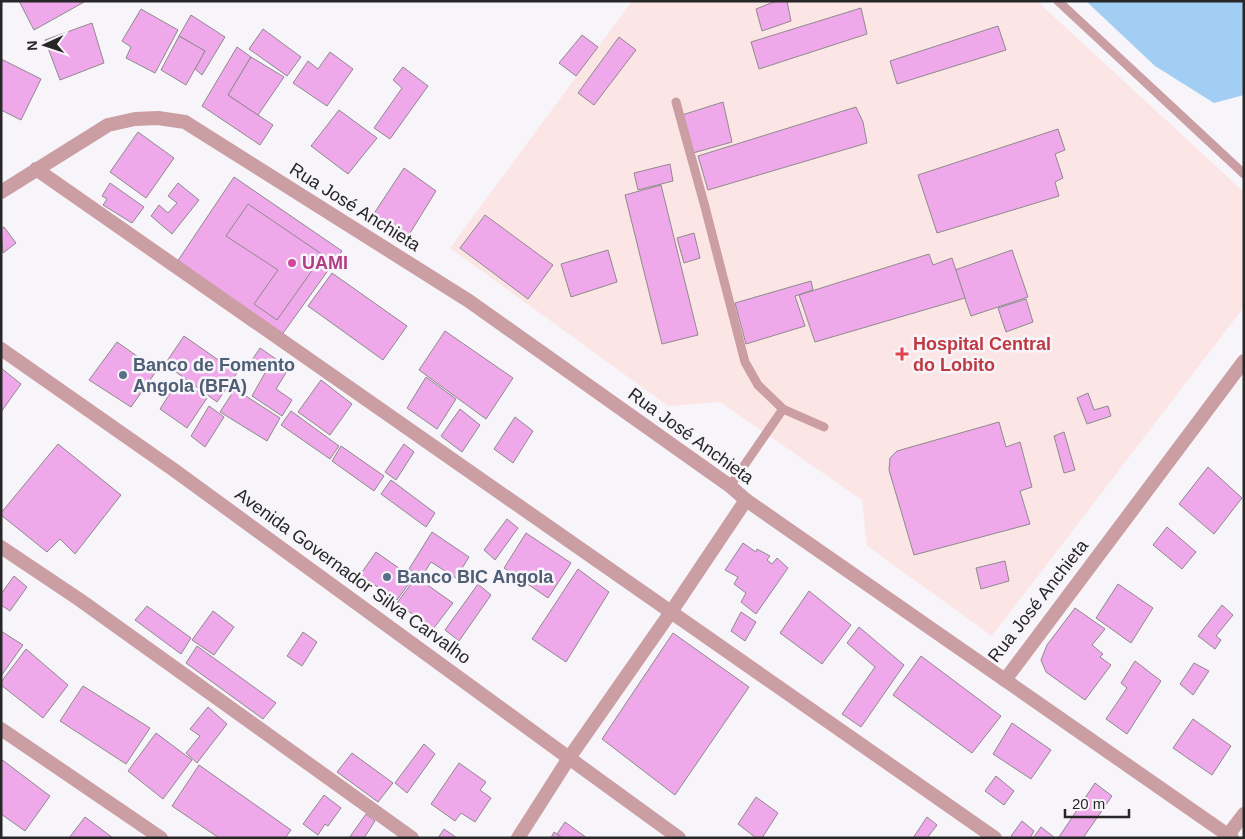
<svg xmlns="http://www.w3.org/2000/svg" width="1245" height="839" font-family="Arial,sans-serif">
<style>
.medical{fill:#fce6e5}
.water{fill:#a3cef4}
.building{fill:#efa8e9;stroke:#8e8a8d}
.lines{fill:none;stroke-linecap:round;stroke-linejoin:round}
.service{stroke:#ca9ea3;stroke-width:9}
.minor{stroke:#ca9ea3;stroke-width:14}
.tertiary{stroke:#ca9ea3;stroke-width:14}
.hotel-dot{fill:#d1479c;stroke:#f7f5fa;stroke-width:2}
.health-dot{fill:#e0444e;stroke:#f7f5fa;stroke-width:2}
.service-dot{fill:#5c6f8a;stroke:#f7f5fa;stroke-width:2}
.labels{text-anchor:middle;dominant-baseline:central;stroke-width:5;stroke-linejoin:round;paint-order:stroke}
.street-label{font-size:18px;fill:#272728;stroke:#f7f5fa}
.hotel-label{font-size:18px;font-weight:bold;fill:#b23c85;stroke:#f7f5fa;text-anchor:start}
.health-label{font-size:18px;font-weight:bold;fill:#be3a42;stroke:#f7f5fa;text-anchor:start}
.service-label{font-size:18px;font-weight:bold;fill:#4e5e75;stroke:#f7f5fa;text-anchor:start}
</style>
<rect width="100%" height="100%" fill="#f7f5fa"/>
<polygon class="medical" points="632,1 1037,1 1244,192 1244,307 992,636 867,546 862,500 720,402 668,406 450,248"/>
<polygon class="water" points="1086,1 1244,1 1244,95 1214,103 1155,66"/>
<g class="building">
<polygon points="19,1 86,1 34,30"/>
<polygon points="776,1 787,1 791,21 762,31 756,9"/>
<polygon points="861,8 867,34 759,69 751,42"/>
<polygon points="141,9 178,30 155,73 126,58 131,47 122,41"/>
<polygon points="191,15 225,37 202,75 195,69 205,51 179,36"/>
<polygon points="92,23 104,63 60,80 45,40"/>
<polygon points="998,26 1006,50 897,84 890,61"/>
<polygon points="263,29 301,57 287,76 249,49"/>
<polygon points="582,35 598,47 576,76 559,63"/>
<polygon points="179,36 205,51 186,85 161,70"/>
<polygon points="619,37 636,50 594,105 578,93"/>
<polygon points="237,47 251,57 228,95 273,125 260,145 202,106"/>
<polygon points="330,52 353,69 327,106 293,83 308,61 318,69"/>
<polygon points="251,57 284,77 258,115 228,95"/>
<polygon points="1,59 41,79 21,120 1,110"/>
<polygon points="403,67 428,86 390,139 374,128 402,88 393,80"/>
<polygon points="723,102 732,142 693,153 682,115"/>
<polygon points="856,107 863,122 867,143 708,190 698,156"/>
<polygon points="339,110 377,138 348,174 311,146"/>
<polygon points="1058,129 1065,150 1055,154 1063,178 1055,182 1059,196 937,233 918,175"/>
<polygon points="138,132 174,158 146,198 110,172"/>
<polygon points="670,164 673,181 638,190 634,173"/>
<polygon points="404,168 436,191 407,238 373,215"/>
<polygon points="234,177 342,251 281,336 177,262"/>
<polygon points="110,183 144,207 132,223 103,205 107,199 102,196"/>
<polygon points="178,183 199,200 172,234 151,216 159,205 168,213 177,203 168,196"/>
<polygon points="661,185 698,335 662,344 625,195"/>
<polygon points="248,204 323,255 277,320 254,304 278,270 226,236"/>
<polygon points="485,215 553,265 528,299 460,248"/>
<polygon points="4,227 16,243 3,253 1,229"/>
<polygon points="694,233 700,258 684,263 677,238"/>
<polygon points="608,250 617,282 571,297 561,264"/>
<polygon points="1012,250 1028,297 971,316 955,270"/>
<polygon points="929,254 933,265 952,258 965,298 815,342 799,295"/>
<polygon points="332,273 407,326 383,360 308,306"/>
<polygon points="811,281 813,290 795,296 805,326 746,344 735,303"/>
<polygon points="1026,299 1033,322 1006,332 998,308"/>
<polygon points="445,331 513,378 486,419 419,370"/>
<polygon points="184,336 237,373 217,402 165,364"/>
<polygon points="117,342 157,370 131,407 89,380"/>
<polygon points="260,348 289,368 276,389 292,400 282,416 252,396 265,373 250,363"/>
<polygon points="1,368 21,384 1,412"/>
<polygon points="426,377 456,399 437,429 407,408"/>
<polygon points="179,379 207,398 187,428 160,409"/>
<polygon points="321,380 352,404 330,435 298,412"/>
<polygon points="235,389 280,418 267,441 220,412"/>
<polygon points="1088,393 1094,410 1108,406 1111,416 1087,424 1077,398"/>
<polygon points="209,406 224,417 205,447 191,436"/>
<polygon points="460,409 480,425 462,452 441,436"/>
<polygon points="291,411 339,446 330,459 281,425"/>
<polygon points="515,417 533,431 513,463 494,449"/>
<polygon points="999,422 1006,447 1020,442 1032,487 1020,491 1030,524 914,555 889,470 890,458 897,451"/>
<polygon points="1064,432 1075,470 1064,473 1054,436"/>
<polygon points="58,444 121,495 75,554 60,539 47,552 1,515 1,513"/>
<polygon points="404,444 414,452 396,480 385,472"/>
<polygon points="341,446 384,476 374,491 332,461"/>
<polygon points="1208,467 1242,498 1214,534 1179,504"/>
<polygon points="391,480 435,513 426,527 381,494"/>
<polygon points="507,519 518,528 495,560 484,550"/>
<polygon points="1167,527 1196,552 1182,569 1153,545"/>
<polygon points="432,532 469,557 456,578 431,562 421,578 409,569"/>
<polygon points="526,533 571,563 548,598 504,568"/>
<polygon points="743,543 756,552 757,549 770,556 767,560 772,564 777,558 788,568 756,614 741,602 746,593 734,584 738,577 725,570"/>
<polygon points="376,552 413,578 397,600 360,575"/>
<polygon points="1005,561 1009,581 981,589 976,568"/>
<polygon points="578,569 609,592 566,662 532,639"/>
<polygon points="14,576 27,587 10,611 1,605 1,594"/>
<polygon points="416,577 453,603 433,629 397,603"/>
<polygon points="478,584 491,595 459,641 445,630"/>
<polygon points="1118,584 1153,608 1131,643 1096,618"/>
<polygon points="809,591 851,625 822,664 780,633"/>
<polygon points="1222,605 1233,615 1216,636 1221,640 1215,649 1198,636"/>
<polygon points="147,606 191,638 181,654 135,620"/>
<polygon points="1075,608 1105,629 1092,645 1103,654 1100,657 1111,665 1085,700 1046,672 1041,660 1047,645"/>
<polygon points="213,611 234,627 214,655 192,640"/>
<polygon points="741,612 756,622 745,641 731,631"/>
<polygon points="859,627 904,665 861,727 842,714 875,667 847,643"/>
<polygon points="1,631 23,645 1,676"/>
<polygon points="303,632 317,642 302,666 287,656"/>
<polygon points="673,633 749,687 675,795 602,739"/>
<polygon points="197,646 276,703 263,719 186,663"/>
<polygon points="26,649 68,685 43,718 1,685 1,682"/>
<polygon points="921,656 1001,716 972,753 893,695"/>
<polygon points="1135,661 1161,681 1127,734 1106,719 1127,688 1121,683"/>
<polygon points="1194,663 1209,671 1193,695 1180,684"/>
<polygon points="83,686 150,728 126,764 60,721"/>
<polygon points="208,707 227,724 197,763 186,753 200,736 190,729"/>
<polygon points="1193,719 1231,746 1212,775 1173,748"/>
<polygon points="1012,723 1051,750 1031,779 993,754"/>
<polygon points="156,733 192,760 163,799 128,771"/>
<polygon points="424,744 435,754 407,793 395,783"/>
<polygon points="352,753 393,783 378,802 337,772"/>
<polygon points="1,759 50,796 25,831 1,814"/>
<polygon points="459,763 486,782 480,790 491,798 475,822 461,813 455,821 431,804"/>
<polygon points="199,765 291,830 285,838 219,838 172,806"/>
<polygon points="996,776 1014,791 1004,805 985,791"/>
<polygon points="1095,783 1112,796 1083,838 1061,838 1059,837"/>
<polygon points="324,795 341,808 328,826 325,824 318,835 303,824"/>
<polygon points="756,797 778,813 762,838 756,838 738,824"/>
<polygon points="366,814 375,821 364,838 349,838"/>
<polygon points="85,817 113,838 69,838"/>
<polygon points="927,817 937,825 927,838 913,838"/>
<polygon points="1022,821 1034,831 1030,838 1014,838 1011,836"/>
<polygon points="565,822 587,838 562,838 557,834"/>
<polygon points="1041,827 1055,838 1033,838"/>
<polygon points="444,829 457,838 438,838"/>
<polygon points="554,832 557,834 562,838 551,838"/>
</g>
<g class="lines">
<g class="service">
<polyline points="1058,1 1244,174"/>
<polyline points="676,102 705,207 745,362 758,385 783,409 824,427"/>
<polyline points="730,486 783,409"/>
</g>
<g class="minor">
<polyline points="36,169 995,838"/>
<polyline points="1,192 108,125 135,119 158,118 185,122 469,301 730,486 746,500"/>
<polyline points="1,547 80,600 412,838"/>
<polyline points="1005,680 1232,838"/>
<polyline points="1,729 161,838"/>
<polyline points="1228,835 1244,814"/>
<polyline points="518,838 569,758 679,838"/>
</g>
<polyline class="tertiary" points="1,349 174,470 569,758 671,612 746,500 1005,680 1244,361"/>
</g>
<circle class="hotel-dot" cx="292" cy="263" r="5"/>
<path class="health-dot" d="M899.5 346.5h5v5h5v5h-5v5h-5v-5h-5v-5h5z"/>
<g class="service-dot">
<circle cx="123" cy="375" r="5"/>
<circle cx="387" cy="577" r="5"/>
</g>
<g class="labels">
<g class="street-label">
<text transform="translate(355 207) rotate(32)">Rua José Anchieta</text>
<text transform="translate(691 436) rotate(36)">Rua José Anchieta</text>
<text transform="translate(353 576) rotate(36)">Avenida Governador Silva Carvalho</text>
<text transform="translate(1038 601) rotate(-52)">Rua José Anchieta</text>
</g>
<g class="hotel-label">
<text x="302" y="263">UAMI</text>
</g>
<g class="health-label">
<text x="913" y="344">Hospital Central<tspan x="913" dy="21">do Lobito</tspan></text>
</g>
<g class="service-label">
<text x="133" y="365">Banco de Fomento<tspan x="133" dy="21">Angola (BFA)</tspan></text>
<text x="397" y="577">Banco BIC Angola</text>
</g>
</g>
<rect width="1245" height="839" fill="none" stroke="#272728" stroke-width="5"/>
<g transform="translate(45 45) rotate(267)" stroke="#f7f5fa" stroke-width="4" paint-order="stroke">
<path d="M0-4L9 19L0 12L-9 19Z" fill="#272728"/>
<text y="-8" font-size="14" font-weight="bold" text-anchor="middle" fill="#272728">N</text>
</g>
<path d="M1065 809v8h64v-8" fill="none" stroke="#272728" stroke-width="2.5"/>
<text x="1072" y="809" font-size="15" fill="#272728" stroke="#f7f5fa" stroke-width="4" paint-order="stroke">20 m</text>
</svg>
